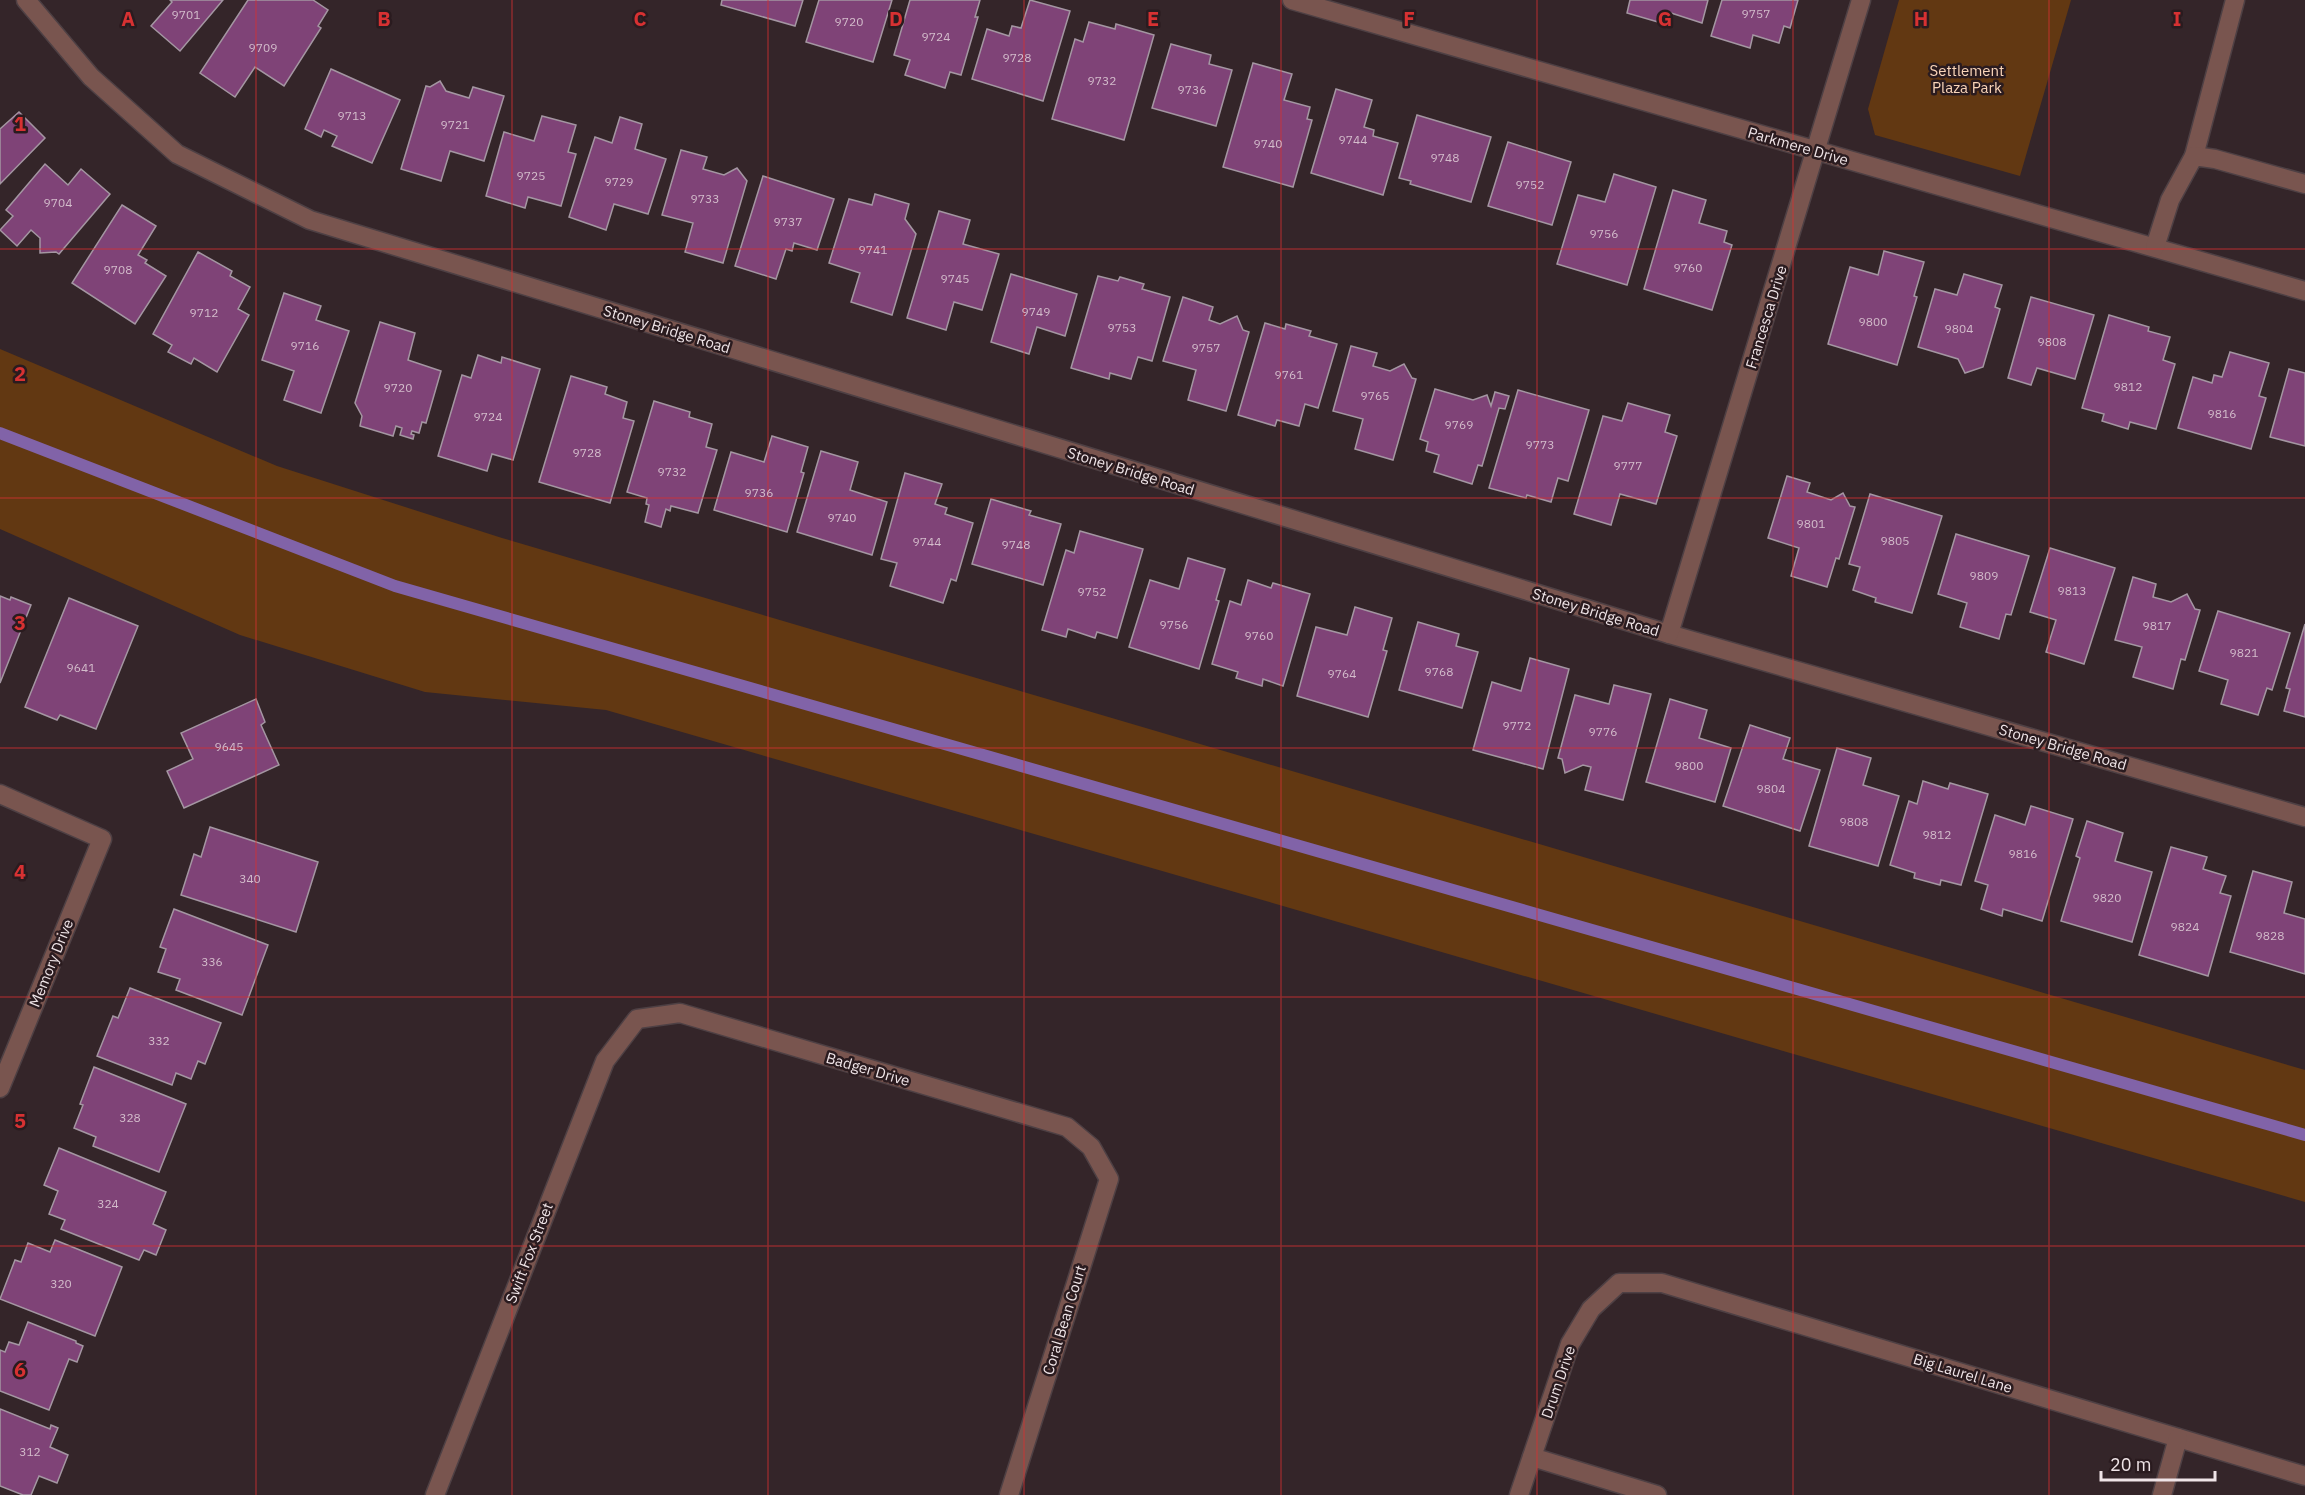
<svg xmlns="http://www.w3.org/2000/svg" width="2305" height="1495" font-family="'IBM Plex Sans',sans-serif">
<style>
.green{fill:#623812}
.lines{fill:none;stroke-linecap:round;stroke-linejoin:round}
.stream{stroke:#8163a8;stroke-width:12}
.building{fill:#7f4377;stroke:#a496a2;stroke-width:1.5}
.minor-casing{stroke:#4e4044;stroke-width:21}
.minor{stroke:#79554f;stroke-width:18}
.grid{fill:none;stroke:#d73132;stroke-width:1.5;stroke-opacity:0.55}
.labels{text-anchor:middle;dominant-baseline:central;stroke-width:5;stroke-linejoin:round;paint-order:stroke}
.number-label{font-size:12px;fill:#d3bccb}
.park-label{font-size:15px;fill:#fad5b9;stroke:#2a1b1f}
.street-label{font-size:15px;fill:#efe4e7;stroke:#2a1b1f}
.grid-label{font-size:20px;text-anchor:middle;font-weight:bold;fill:#d73132;stroke:#2a1b1f;stroke-width:5;stroke-linejoin:round;paint-order:stroke}
</style>
<rect width="100%" height="100%" fill="#342529"/>
<g class="green">
<polygon points="1899,0 2071,0 2020,176 1875,135 1868,109"/>
<polygon points="0,349 277,466 502,538 2305,1070 2305,1202 606,710 425,692 240,635 0,529"/>
</g>
<g class="lines">
<polyline class="stream" points="0,433 395,586 2305,1135"/>
</g>
<g class="building">
<polygon points="170,0 223,0 180,51 151,26 172,2"/>
<polygon points="248,0 313,0 328,10 318,26 321,28 284,86 255,67 235,97 200,73"/>
<polygon points="722,0 803,0 795,26 721,5"/>
<polygon points="819,0 892,0 873,62 806,42"/>
<polygon points="910,0 980,0 975,17 978,17 961,75 950,72 945,88 905,75 910,60 894,55"/>
<polygon points="1030,0 1070,11 1043,101 972,79 987,29 1009,36 1012,26 1021,28"/>
<polygon points="1630,0 1708,0 1702,23 1668,12 1665,24 1627,13"/>
<polygon points="1722,0 1798,0 1790,28 1784,26 1779,43 1753,35 1750,48 1711,36"/>
<polygon points="1089,22 1115,29 1116,24 1154,35 1124,140 1052,119 1075,39 1083,42"/>
<polygon points="1171,44 1211,55 1209,64 1232,70 1216,126 1152,108"/>
<polygon points="1253,63 1292,74 1284,100 1310,107 1307,119 1312,120 1293,187 1223,167"/>
<polygon points="331,69 400,100 372,163 332,146 337,136 324,130 321,137 305,129"/>
<polygon points="440,81 446,91 469,98 473,87 504,96 484,161 450,151 441,181 401,169 426,86 430,87"/>
<polygon points="1336,89 1372,100 1364,127 1374,130 1373,136 1398,143 1383,195 1311,173"/>
<polygon points="19,112 45,138 0,184 0,129"/>
<polygon points="1417,115 1491,137 1471,202 1410,184 1411,181 1399,178"/>
<polygon points="542,116 576,125 568,152 576,154 561,206 528,197 525,208 486,196 504,132 534,141"/>
<polygon points="620,117 642,124 635,149 666,159 648,214 614,204 606,230 569,217 595,137 612,143"/>
<polygon points="1508,142 1571,162 1552,225 1488,206"/>
<polygon points="681,150 707,157 703,169 724,175 737,168 747,181 723,263 685,252 693,223 662,215"/>
<polygon points="45,164 68,185 81,169 110,194 59,254 56,252 40,253 40,238 31,230 17,246 0,230 13,216 6,210"/>
<polygon points="1614,174 1656,187 1627,285 1557,264 1578,195 1605,202"/>
<polygon points="763,176 834,199 817,250 794,243 792,251 786,249 776,279 735,266"/>
<polygon points="1673,190 1706,200 1699,223 1727,231 1724,242 1732,245 1712,310 1644,289"/>
<polygon points="875,194 909,204 905,219 916,234 892,315 851,302 860,273 829,263 849,199 872,205"/>
<polygon points="122,205 156,226 138,255 147,260 145,263 166,276 135,324 72,283"/>
<polygon points="939,211 970,220 963,244 999,254 982,310 954,302 946,330 907,318"/>
<polygon points="1884,251 1924,262 1914,296 1917,297 1897,365 1828,344 1850,267 1878,275"/>
<polygon points="198,252 232,271 230,276 250,287 238,309 249,315 217,372 194,358 191,364 168,352 172,345 153,334"/>
<polygon points="1011,274 1077,294 1065,336 1037,327 1029,354 991,342"/>
<polygon points="1964,274 2002,285 1995,307 2000,309 1983,367 1965,373 1958,359 1918,347 1935,289 1957,295"/>
<polygon points="1098,276 1118,281 1120,277 1144,284 1142,289 1170,297 1152,361 1138,357 1131,379 1110,373 1109,379 1071,368"/>
<polygon points="284,293 321,306 316,320 349,331 321,413 284,400 294,371 262,360"/>
<polygon points="1183,297 1213,307 1209,320 1220,324 1237,316 1243,330 1249,332 1226,411 1188,400 1196,370 1163,361"/>
<polygon points="2031,297 2094,315 2075,379 2037,368 2031,385 2008,378"/>
<polygon points="2109,315 2149,327 2148,331 2170,337 2163,360 2175,364 2156,429 2130,422 2128,429 2102,421 2104,414 2082,408"/>
<polygon points="380,322 415,333 408,360 441,371 426,423 422,422 419,433 412,431 411,434 414,435 413,439 400,435 402,428 396,426 393,436 360,426 362,416 355,403"/>
<polygon points="1265,323 1285,329 1286,324 1311,331 1309,336 1337,344 1318,408 1305,404 1299,426 1277,420 1275,426 1238,415"/>
<polygon points="1351,346 1377,353 1373,366 1390,371 1404,364 1412,378 1416,379 1393,460 1355,449 1363,419 1333,411"/>
<polygon points="2230,352 2269,363 2259,396 2266,398 2251,449 2178,428 2193,377 2212,383 2214,375 2222,377"/>
<polygon points="478,355 501,363 502,357 540,369 513,460 492,454 487,471 438,456 462,375 471,378"/>
<polygon points="2289,369 2305,373 2305,446 2270,437"/>
<polygon points="571,376 607,387 605,394 627,402 623,418 634,421 610,503 539,482"/>
<polygon points="1435,389 1473,400 1487,395 1491,406 1495,392 1509,396 1505,409 1499,408 1482,466 1478,465 1472,484 1434,472 1439,455 1426,451 1428,442 1420,439"/>
<polygon points="1518,390 1589,410 1568,481 1558,478 1551,502 1527,495 1526,498 1489,488"/>
<polygon points="654,401 690,412 689,417 712,424 706,447 717,450 698,513 671,506 670,511 666,509 661,527 645,522 649,505 646,504 647,498 627,492"/>
<polygon points="1628,403 1670,415 1665,432 1677,436 1656,504 1620,494 1611,525 1574,514 1603,416 1622,421"/>
<polygon points="772,436 808,447 801,472 804,473 787,532 714,510 731,452 764,462"/>
<polygon points="821,451 858,462 850,490 887,502 872,555 797,532"/>
<polygon points="905,473 942,484 935,504 947,508 945,514 973,523 956,581 951,579 943,603 890,586 897,563 881,559"/>
<polygon points="1787,476 1810,483 1807,492 1831,500 1843,493 1850,506 1855,507 1839,559 1836,558 1827,587 1791,576 1799,548 1768,538"/>
<polygon points="1870,494 1942,516 1912,613 1875,602 1876,598 1853,590 1860,567 1849,564"/>
<polygon points="991,499 1031,511 1029,515 1061,524 1043,585 972,564"/>
<polygon points="1080,531 1143,549 1117,638 1097,632 1095,638 1068,629 1066,637 1042,630 1066,550 1074,553"/>
<polygon points="1956,534 2029,556 2011,615 2006,614 1999,639 1960,627 1967,603 1938,594"/>
<polygon points="2050,548 2115,568 2084,664 2046,652 2056,620 2030,612"/>
<polygon points="1188,558 1225,569 1216,600 1219,601 1199,669 1129,647 1150,580 1179,589"/>
<polygon points="2133,577 2156,584 2153,597 2171,602 2187,594 2195,609 2200,610 2185,660 2181,659 2173,689 2133,677 2142,647 2115,640"/>
<polygon points="1248,580 1271,588 1273,583 1310,594 1283,686 1263,679 1262,686 1236,678 1238,672 1212,664 1230,601 1241,605"/>
<polygon points="0,596 10,600 11,597 31,605 0,683"/>
<polygon points="69,598 138,626 96,729 60,715 57,720 25,707"/>
<polygon points="1355,607 1392,618 1383,650 1387,651 1368,717 1297,696 1316,627 1347,635"/>
<polygon points="2218,611 2290,633 2272,690 2267,688 2258,715 2221,704 2228,680 2199,671"/>
<polygon points="1418,622 1459,634 1456,646 1478,652 1462,708 1399,690"/>
<polygon points="2305,624 2305,717 2284,711 2290,689 2286,688"/>
<polygon points="1530,658 1569,669 1543,769 1473,750 1492,682 1521,691"/>
<polygon points="1614,685 1651,694 1623,800 1585,790 1591,767 1583,765 1565,773 1562,759 1558,758 1575,695 1609,704"/>
<polygon points="256,699 265,722 261,725 279,765 184,808 167,771 193,759 181,733"/>
<polygon points="1670,699 1707,710 1699,738 1731,748 1715,802 1646,782"/>
<polygon points="1750,725 1790,738 1783,759 1820,770 1800,831 1723,806"/>
<polygon points="1837,748 1871,758 1863,785 1899,796 1878,866 1809,846"/>
<polygon points="1923,781 1948,789 1950,783 1988,794 1961,885 1941,880 1940,885 1914,878 1915,873 1890,865 1909,801 1917,804"/>
<polygon points="2031,806 2073,819 2042,921 2003,909 2002,916 1981,909 1988,885 1975,881 1995,815 2025,825"/>
<polygon points="2087,821 2123,833 2115,861 2152,872 2132,942 2061,921 2080,858 2076,856"/>
<polygon points="210,827 318,862 296,932 181,895 194,854 201,857"/>
<polygon points="2171,847 2207,857 2203,869 2226,876 2220,893 2231,896 2208,976 2139,955"/>
<polygon points="2253,871 2292,882 2284,913 2305,919 2305,974 2230,952"/>
<polygon points="174,909 268,945 242,1015 176,990 180,979 158,972 166,949 160,947"/>
<polygon points="130,988 221,1023 205,1064 198,1061 191,1079 176,1073 172,1085 97,1056 113,1016 118,1018"/>
<polygon points="94,1067 186,1104 159,1172 93,1146 96,1137 74,1128 83,1105 80,1104"/>
<polygon points="59,1148 166,1192 153,1224 166,1230 156,1255 144,1250 139,1260 61,1229 65,1220 49,1214 58,1191 44,1185"/>
<polygon points="55,1240 122,1267 95,1336 0,1299 15,1260 21,1262 28,1243 50,1252"/>
<polygon points="28,1322 76,1341 76,1343 83,1346 77,1362 69,1359 49,1410 0,1391 0,1350 5,1352 9,1342 19,1345"/>
<polygon points="0,1409 50,1429 51,1425 58,1428 50,1447 68,1455 57,1483 39,1476 31,1495 23,1495 0,1486"/>
</g>
<g class="lines">
<defs>
<g id="minor">
<polyline points="26,0 91,77 177,154 310,220 1669,634 2305,817"/>
<polyline points="1292,0 2305,291"/>
<polyline points="2194,156 2235,0"/>
<polyline points="2155,247 2170,200 2194,156 2215,159 2305,184"/>
<polyline points="1669,634 1861,0"/>
<polyline points="0,794 102,839 0,1088"/>
<polyline points="1532,1457 1657,1495"/>
<polyline points="435,1495 605,1061 637,1019 680,1013 1067,1127 1091,1147 1109,1179 1009,1495"/>
<polyline points="1519,1495 1570,1344 1591,1309 1619,1283 1662,1283 2305,1476"/>
<polyline points="2162,1495 2178,1438"/>
</g>
</defs>
<use href="#minor" class="minor-casing"/>
<use href="#minor" class="minor"/>
</g>
<path class="grid" d="M256 0V1495M512 0V1495M768 0V1495M1024 0V1495M1281 0V1495M1537 0V1495M1793 0V1495M2049 0V1495M0 249H2305M0 498H2305M0 748H2305M0 997H2305M0 1246H2305"/>
<g class="labels">
<g class="number-label">
<text x="1756" y="13">9757</text>
<text x="186" y="14">9701</text>
<text x="849" y="21">9720</text>
<text x="936" y="36">9724</text>
<text x="263" y="47">9709</text>
<text x="1017" y="57">9728</text>
<text x="1102" y="80">9732</text>
<text x="1192" y="89">9736</text>
<text x="352" y="115">9713</text>
<text x="455" y="124">9721</text>
<text x="1353" y="139">9744</text>
<text x="1268" y="143">9740</text>
<text x="1445" y="157">9748</text>
<text x="531" y="175">9725</text>
<text x="619" y="181">9729</text>
<text x="1530" y="184">9752</text>
<text x="705" y="198">9733</text>
<text x="58" y="202">9704</text>
<text x="788" y="221">9737</text>
<text x="1604" y="233">9756</text>
<text x="873" y="249">9741</text>
<text x="1688" y="267">9760</text>
<text x="118" y="269">9708</text>
<text x="955" y="278">9745</text>
<text x="1036" y="311">9749</text>
<text x="204" y="312">9712</text>
<text x="1873" y="321">9800</text>
<text x="1122" y="327">9753</text>
<text x="1959" y="328">9804</text>
<text x="2052" y="341">9808</text>
<text x="305" y="345">9716</text>
<text x="1206" y="347">9757</text>
<text x="1289" y="374">9761</text>
<text x="2128" y="386">9812</text>
<text x="398" y="387">9720</text>
<text x="1375" y="395">9765</text>
<text x="2222" y="413">9816</text>
<text x="488" y="416">9724</text>
<text x="1459" y="424">9769</text>
<text x="1540" y="444">9773</text>
<text x="587" y="452">9728</text>
<text x="1628" y="465">9777</text>
<text x="672" y="471">9732</text>
<text x="759" y="492">9736</text>
<text x="842" y="517">9740</text>
<text x="1811" y="523">9801</text>
<text x="1895" y="540">9805</text>
<text x="927" y="541">9744</text>
<text x="1016" y="544">9748</text>
<text x="1984" y="575">9809</text>
<text x="2072" y="590">9813</text>
<text x="1092" y="591">9752</text>
<text x="1174" y="624">9756</text>
<text x="2157" y="625">9817</text>
<text x="1259" y="635">9760</text>
<text x="2244" y="652">9821</text>
<text x="81" y="667">9641</text>
<text x="1439" y="671">9768</text>
<text x="1342" y="673">9764</text>
<text x="1517" y="725">9772</text>
<text x="1603" y="731">9776</text>
<text x="229" y="746">9645</text>
<text x="1689" y="765">9800</text>
<text x="1771" y="788">9804</text>
<text x="1854" y="821">9808</text>
<text x="1937" y="834">9812</text>
<text x="2023" y="853">9816</text>
<text x="250" y="878">340</text>
<text x="2107" y="897">9820</text>
<text x="2185" y="926">9824</text>
<text x="2270" y="935">9828</text>
<text x="212" y="961">336</text>
<text x="159" y="1040">332</text>
<text x="130" y="1117">328</text>
<text x="108" y="1203">324</text>
<text x="61" y="1283">320</text>
<text x="30" y="1451">312</text>
</g>
<g class="park-label">
<text x="1967" y="70">Settlement<tspan x="1967" dy="17">Plaza Park</tspan></text>
</g>
<g class="street-label">
<text transform="translate(1798 146) rotate(16)">Parkmere Drive</text>
<text transform="translate(1766 317) rotate(-73)">Francesca Drive</text>
<text transform="translate(667 329) rotate(17)">Stoney Bridge Road</text>
<text transform="translate(1131 471) rotate(17)">Stoney Bridge Road</text>
<text transform="translate(1596 612) rotate(17)">Stoney Bridge Road</text>
<text transform="translate(2063 747) rotate(16)">Stoney Bridge Road</text>
<text transform="translate(51 963) rotate(-68)">Memory Drive</text>
<text transform="translate(868 1069) rotate(16)">Badger Drive</text>
<text transform="translate(529 1253) rotate(-69)">Swift Fox Street</text>
<text transform="translate(1064 1320) rotate(-73)">Coral Bean Court</text>
<text transform="translate(1963 1373) rotate(17)">Big Laurel Lane</text>
<text transform="translate(1558 1382) rotate(-71)">Drum Drive</text>
</g>
</g>
<g class="grid-label">
<text x="128" y="26">A</text>
<text x="384" y="26">B</text>
<text x="640" y="26">C</text>
<text x="896" y="26">D</text>
<text x="1153" y="26">E</text>
<text x="1409" y="26">F</text>
<text x="1665" y="26">G</text>
<text x="1921" y="26">H</text>
<text x="2177" y="26">I</text>
<text x="20" y="131">1</text>
<text x="20" y="381">2</text>
<text x="20" y="630">3</text>
<text x="20" y="879">4</text>
<text x="20" y="1128">5</text>
<text x="20" y="1377">6</text>
</g>
<path d="M2101 1471v9h114v-9" fill="none" stroke="#efe4e7" stroke-width="3"/>
<text x="2110" y="1471" font-size="18" fill="#efe4e7" stroke="#2a1b1f" stroke-width="4.5" paint-order="stroke">20 m</text>
</svg>
